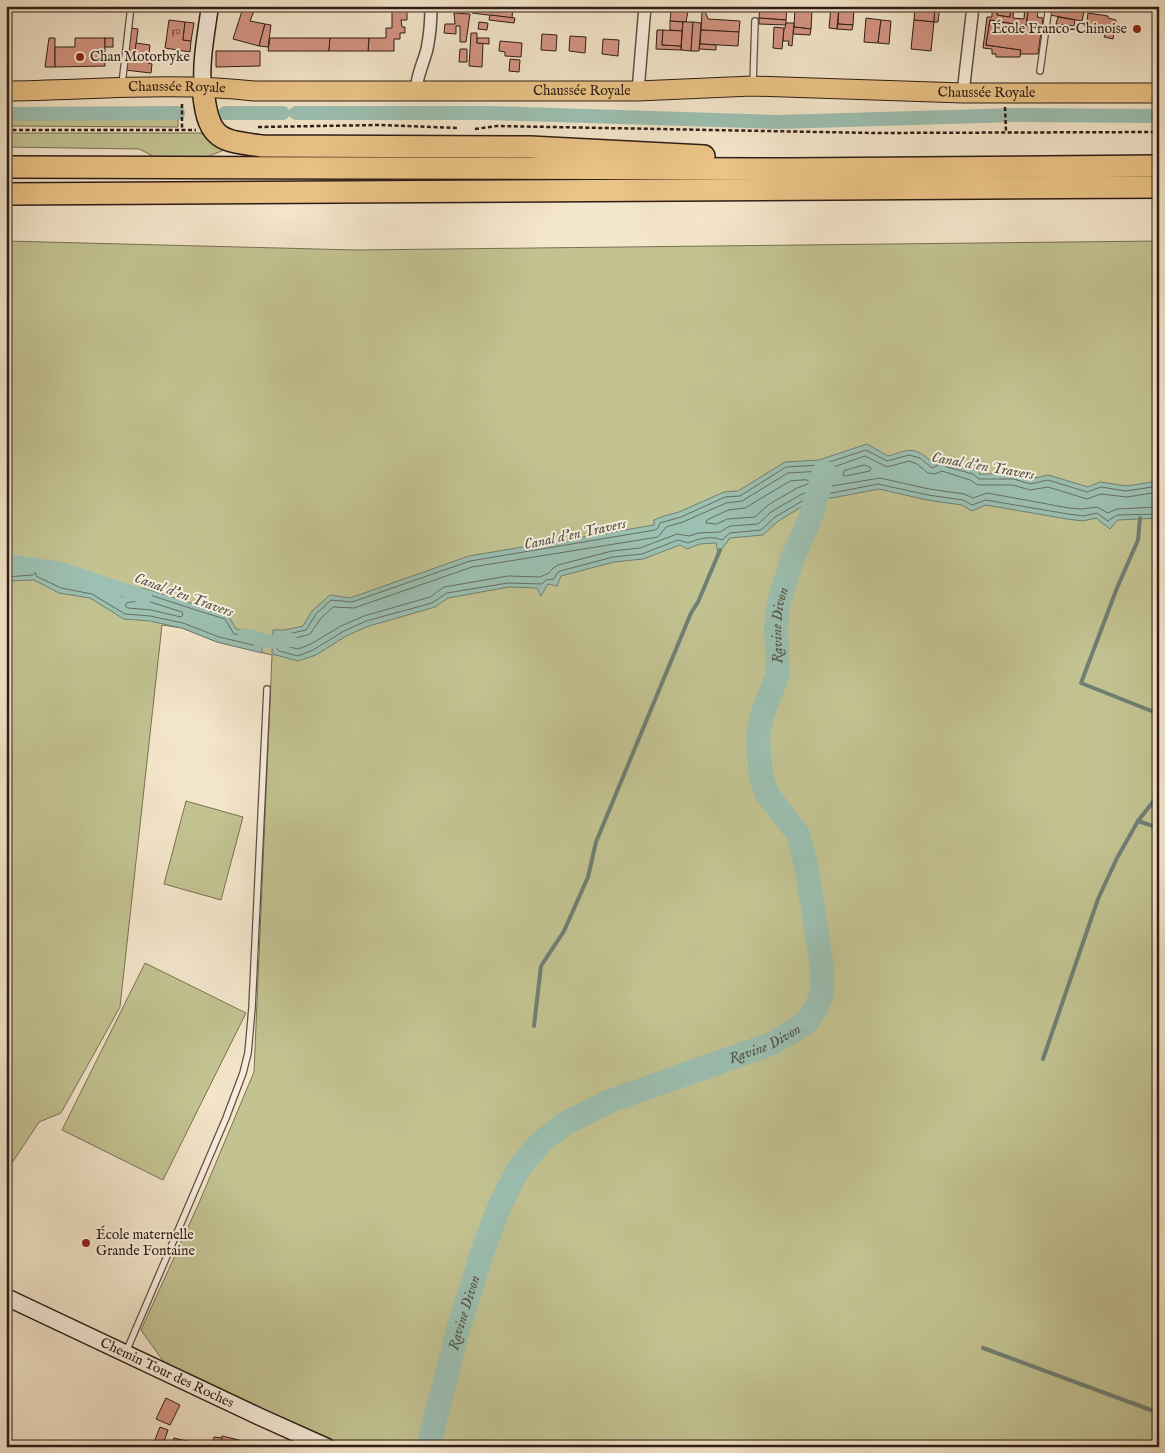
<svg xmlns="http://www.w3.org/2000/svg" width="1165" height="1453" font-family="'IM FELL English',serif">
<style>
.green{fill:#c3c392;stroke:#797054}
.water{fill:#9cc0b2;stroke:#707f74}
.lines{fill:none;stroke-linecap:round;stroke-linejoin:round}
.shore{stroke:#666e64;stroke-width:1}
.stream{stroke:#707f74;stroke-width:4}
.canal{stroke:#9cc0b2;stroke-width:14}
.river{stroke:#9cc0b2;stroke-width:24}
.building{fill:#d59584;stroke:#2f1d17}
.lane-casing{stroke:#604f44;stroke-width:8}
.street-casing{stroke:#604f44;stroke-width:14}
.secondary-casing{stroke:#2f1d17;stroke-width:19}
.primary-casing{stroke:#2f1d17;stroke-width:21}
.highway-casing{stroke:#2f1d17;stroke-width:24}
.path{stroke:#2f1d17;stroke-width:2.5;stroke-dasharray:4 2.5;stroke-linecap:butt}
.lane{stroke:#f8efdd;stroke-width:5.5}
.street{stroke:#f8efdd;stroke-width:11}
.secondary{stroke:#f8efdd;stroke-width:16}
.primary{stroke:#eac386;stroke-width:19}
.highway{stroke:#eac386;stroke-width:21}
.poi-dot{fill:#8f2418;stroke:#f8efdd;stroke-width:2}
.labels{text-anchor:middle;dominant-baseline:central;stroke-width:4;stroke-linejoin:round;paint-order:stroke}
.number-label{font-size:11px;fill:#583b32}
.poi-label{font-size:14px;fill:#2f1d17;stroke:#f8efdd;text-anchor:start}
.street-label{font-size:14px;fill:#2f1d17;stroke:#f8efdd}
.water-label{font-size:15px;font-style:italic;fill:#55564d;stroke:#f8efdd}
</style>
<rect width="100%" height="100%" fill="#f4e6cb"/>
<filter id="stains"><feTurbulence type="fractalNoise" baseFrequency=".004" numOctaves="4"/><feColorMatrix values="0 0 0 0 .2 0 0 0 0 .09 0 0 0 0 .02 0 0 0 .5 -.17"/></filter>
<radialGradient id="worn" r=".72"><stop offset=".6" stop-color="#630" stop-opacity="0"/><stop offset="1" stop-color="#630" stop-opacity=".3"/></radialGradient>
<g class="green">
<polygon points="178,119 178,127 6,126 6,120"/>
<polygon points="6,133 201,133 209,141 224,150 207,157 159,159 139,149 6,147"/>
<polygon points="6,241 356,250 1159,241 1159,1447 337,1447 166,1365 141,1330 199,1203 254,1072 272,655 217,642 182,628 162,625 120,1007 61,1113 39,1122 6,1172"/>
<polygon points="186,801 243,817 221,900 164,884"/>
<polygon points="145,963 246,1013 163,1180 62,1130"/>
</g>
<g class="water">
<path d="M867 444 888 456C911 449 914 446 933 463L941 454 949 462 970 469 982 465 979 474H1015L1030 479 1048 475 1088 487 1100 482 1126 486 1159 481V518L1118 520 1110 529 1096 518 1083 521 1067 519 986 505 972 511 962 505 927 500 879 489 832 498 824 497 806 504 777 522 763 535 730 538 718 554 716 543 700 544 687 549 680 545 643 559 614 562 561 576 557 586 548 584 541 596 537 588 509 587 448 598 435 607 369 626 346 636 316 655 298 661 272 654 273 630H285L303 626 312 611 330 595 350 598 469 556 654 525V520L664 516 679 512 724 492 738 491 785 462 819 460Z"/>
<polygon points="6,560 108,579 124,592 144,588 228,615 236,629 261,633 262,653 217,642 182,628 150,621 124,619 90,598 59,593 34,580 6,581"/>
</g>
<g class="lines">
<g class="shore">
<polygon points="865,465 871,468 870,471 845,476 843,475 844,471"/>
<polygon points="807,480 809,482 808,484 797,488 768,505 755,517 727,519 717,524 706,523 707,520 728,510 745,508 790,481"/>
<path d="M1159 486 1126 491 1101 487 1087 492 1048 480 1030 484 1014 479H979L973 474 947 467 942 463 932 468 920 458 909 455 887 461 866 450 820 465 786 467 740 496 725 497 681 517 660 523 658 528 655 530 470 561 352 602 331 600 316 614 306 630 279 636 277 649 279 651 298 656 313 650 344 631 366 621 432 603 447 593 508 583 542 584 546 580 554 579 557 573 560 571 613 557 642 554 678 540 688 543C698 539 711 535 722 540L730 533 761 530 775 517 804 500 822 493H832L878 484 928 495 963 500 972 505 986 500 1068 514 1083 516 1097 513 1108 521 1117 515 1159 514"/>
<polyline points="1159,492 1127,497 1101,494 1087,499 1048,487 1030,490 1013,485 978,485 970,480 942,471 935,474 928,473 917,464 909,461 887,467 865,456 822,471 788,473 742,501 726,503 683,522 666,527 658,537 472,567 354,608 333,607 321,618 310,634 285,641 284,644 285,646 298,649 311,644 341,626 364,616 430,597 444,587 508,576 540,577 549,573 553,568 558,565 612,551 640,548 677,534 689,536 699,533 720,532 730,526 758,524 771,512 800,495 822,486 832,486 880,478 929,489 964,494 973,498 987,493 1069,508 1082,509 1097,507 1108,513 1117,509 1159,507"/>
<polyline points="6,565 33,570 35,573 33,575 6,577"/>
<polygon points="38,571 106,583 122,597 144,593 199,611 225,619 234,634 255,637 256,644 253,645 219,637 183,623 150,616 125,614 92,594 61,588 36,576 36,573"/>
<polygon points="144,600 182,612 183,615 181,617 151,610 128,608 125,606 127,603"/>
</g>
<g class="stream">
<polyline points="1140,518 1138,540 1117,588 1081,683 1159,714"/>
<polyline points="1138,821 1159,828"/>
<polyline points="534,1026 541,966 564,931 588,877 596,842 691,613 698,602 720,550"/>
<polyline points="1043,1059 1098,899 1117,858 1138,821 1159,794"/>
<polyline points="983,1348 1159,1413"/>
</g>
<g class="canal">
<polyline points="225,113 283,113"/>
<polyline points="296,113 488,113 778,122 1016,115 1159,116"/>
<polyline points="6,114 178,113"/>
<polyline points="6,561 61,569 145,597"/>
<polyline points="245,635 270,642 290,640"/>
</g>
<path class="river" id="s1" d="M428 1447 458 1330 483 1250 500 1205 519 1168 541 1142 566 1123 610 1101 771 1044 806 1023 817 1006 822 992V967L806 864 798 834 767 794 761 777 758 738 762 715 778 674 776 625 779 602 793 557 811 516 824 472"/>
</g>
<g class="building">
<polygon points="392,6 407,6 407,20 401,20 402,27 405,27 405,33 400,33 400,39 394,39 394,51 368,51 369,38 386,38 386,28 392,28"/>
<polygon points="473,6 513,6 512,18 472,13"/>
<polygon points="666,6 689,6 686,22 670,21 671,12 666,11"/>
<polygon points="760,6 787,7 786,20 759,18"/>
<polygon points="795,6 818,6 818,10 795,8"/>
<polygon points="831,6 839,6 837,29 829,28"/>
<polygon points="839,6 854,6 853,25 838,24"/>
<polygon points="915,6 935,6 934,22 914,20"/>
<polygon points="935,6 940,6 938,22 934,22"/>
<polygon points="992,6 998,6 997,15 1010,17 1011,6 1014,6 1013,18 1024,19 1025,6 1029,6 1026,26 990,20 986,45 1021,50 1020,57 996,57 996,54 992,54 992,49 983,48 987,17 992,17"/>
<polygon points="998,6 1011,6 1010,17 997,15"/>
<polygon points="1029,6 1039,6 1037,17 1043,18 1038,54 1020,54 1021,50 986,45 990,20 1026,26"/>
<polygon points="1052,6 1085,6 1082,21 1050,15"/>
<polygon points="243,8 254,11 250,21 265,24 259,46 233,39"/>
<polygon points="795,8 812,10 811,29 794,27"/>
<polygon points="702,11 705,11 708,19 740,21 739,32 701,30"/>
<polygon points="454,13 470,14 466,42 460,42 460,26 456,26 456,34 444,33 445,24 455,24"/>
<polygon points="1088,13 1108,16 1108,18 1116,20 1113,39 1104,37 1105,34 1086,31"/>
<polygon points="490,15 515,18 514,23 489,20"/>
<polygon points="1058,17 1075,20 1074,26 1056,24"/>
<polygon points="759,18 786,20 786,25 759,24"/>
<polygon points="866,18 881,20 878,43 864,42"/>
<polygon points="169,20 185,22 183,40 191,41 190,52 165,48"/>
<polygon points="881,20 891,21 889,44 878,43"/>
<polygon points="914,20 934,22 931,51 911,49"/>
<polygon points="670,21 683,22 682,31 670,30"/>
<polygon points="185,22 194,23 191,41 183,40"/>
<polygon points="479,22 488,23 487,30 478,29"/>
<polygon points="683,22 693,22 691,51 681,50"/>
<polygon points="693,22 701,23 699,51 691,51"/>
<polygon points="786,23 794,23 792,46 788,45 789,41 783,41 784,28 785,28"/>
<polygon points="265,24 271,25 268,47 259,46"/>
<polygon points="838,24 853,25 852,30 837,29"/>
<polygon points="774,27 784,28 782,49 773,48"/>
<polygon points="794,27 811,29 810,35 793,34"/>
<polygon points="130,28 138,29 134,62 127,61"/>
<polygon points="657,30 663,30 662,45 681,46 681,50 656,49"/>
<polygon points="663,30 682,31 681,46 662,45"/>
<polygon points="701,30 739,32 738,46 700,44"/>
<polygon points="471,33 477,33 477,43 483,43 482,67 469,66"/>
<polygon points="542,34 557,35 556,51 541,50"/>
<polygon points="570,36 586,37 585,53 569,51"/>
<polygon points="49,38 55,38 55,67 45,67"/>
<polygon points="75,38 105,38 105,66 55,67 55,47 75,47"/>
<rect x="105" y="38" width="8" height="9"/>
<polygon points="270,38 330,38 329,51 268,51"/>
<polygon points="330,38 369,38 368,51 329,51"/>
<polygon points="477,38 489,38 489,44 477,43"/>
<polygon points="603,39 619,40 618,56 602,54"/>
<polygon points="500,41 522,43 521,57 505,56 505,52 499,51"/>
<polygon points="136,43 150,45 148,63 152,64 151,73 125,70 127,61 134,62"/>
<polygon points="700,44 716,45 716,50 699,49"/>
<polygon points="460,49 467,49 467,62 459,62"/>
<polygon points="216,51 260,51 260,66 216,67"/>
<polygon points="510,59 520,60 519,72 509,71"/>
<polygon points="166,1398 180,1405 170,1425 156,1419"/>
<polygon points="160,1427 168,1430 162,1447 158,1447 153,1445"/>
<polygon points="222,1436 239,1440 238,1447 221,1443"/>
<polygon points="214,1437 222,1438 221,1443 234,1447 212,1447"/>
<polygon points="174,1438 191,1442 190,1447 172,1443"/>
</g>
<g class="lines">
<defs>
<g id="lane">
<polyline points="1040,71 1049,6"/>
<polyline points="122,84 131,6"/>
<polyline points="753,84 755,21"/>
<polyline points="126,1352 226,1118 243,1073 248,1053 252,1008 267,689"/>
</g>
<g id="street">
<path d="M416 91C417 74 423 65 427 49 430 35 431 21 431 6"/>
<polyline points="638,91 645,6"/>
<polyline points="963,93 973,6"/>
</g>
<g id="secondary">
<path d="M204 97C199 68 206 35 210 6"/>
<path id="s2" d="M6 1297 258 1416 327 1447"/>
</g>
<g id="primary">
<path id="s3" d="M6 91C89 90 172 82 254 91H638L752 86 963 93H1159"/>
</g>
<g id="highway">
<path d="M204 97C209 140 222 141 262 146L530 147 704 156"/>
<polyline points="6,167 792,169 1159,166"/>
<polyline points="6,194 1159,187"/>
</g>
</defs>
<use href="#lane" class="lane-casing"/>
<use href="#street" class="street-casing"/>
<use href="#secondary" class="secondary-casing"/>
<use href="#primary" class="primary-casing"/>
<use href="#highway" class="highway-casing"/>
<g class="path">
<polyline points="182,104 182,130"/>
<polyline points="1005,107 1006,131"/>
<polyline points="258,127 380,125 458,128"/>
<polyline points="475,129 497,126 873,133 1159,132"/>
<polyline points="6,130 196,130"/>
</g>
<use href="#lane" class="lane"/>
<use href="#street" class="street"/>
<use href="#secondary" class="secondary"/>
<use href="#primary" class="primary"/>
<use href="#highway" class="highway"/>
</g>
<g class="poi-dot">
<circle cx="1137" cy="29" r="5"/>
<circle cx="80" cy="57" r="5"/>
<circle cx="86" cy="1243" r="5"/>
</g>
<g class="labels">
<g class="number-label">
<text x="176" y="31">50</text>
</g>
<g class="poi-label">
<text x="1127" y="29" text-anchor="end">École Franco-Chinoise</text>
<text x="90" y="57">Chan Motorbyke</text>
<text x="96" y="1235">École maternelle<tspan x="96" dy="16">Grande Fontaine</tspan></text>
</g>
<g class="street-label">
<text stroke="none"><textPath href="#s3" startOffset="171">Chaussée Royale</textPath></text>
<text stroke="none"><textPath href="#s3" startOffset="576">Chaussée Royale</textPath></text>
<text stroke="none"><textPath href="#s3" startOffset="981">Chaussée Royale</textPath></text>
<text stroke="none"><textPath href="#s2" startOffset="178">Chemin Tour des Roches</textPath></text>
</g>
<g class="water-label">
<text transform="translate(983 466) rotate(10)">Canal d'en Travers</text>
<text transform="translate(575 534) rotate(-12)">Canal d'en Travers</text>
<text transform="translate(184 595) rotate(20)">Canal d'en Travers</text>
<text stroke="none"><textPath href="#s1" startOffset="1040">Ravine Divon</textPath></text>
<text stroke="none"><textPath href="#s1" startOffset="574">Ravine Divon</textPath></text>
<text stroke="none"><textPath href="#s1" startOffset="139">Ravine Divon</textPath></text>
</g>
</g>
<rect width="1165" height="1453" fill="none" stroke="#f4e6cb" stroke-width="25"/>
<rect x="8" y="8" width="1150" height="1438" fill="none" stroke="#2f1d17" stroke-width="2.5"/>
<rect x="12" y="12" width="1140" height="1428" fill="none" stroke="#2f1d17"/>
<rect width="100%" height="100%" filter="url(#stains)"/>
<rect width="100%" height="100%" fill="url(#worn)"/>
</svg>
